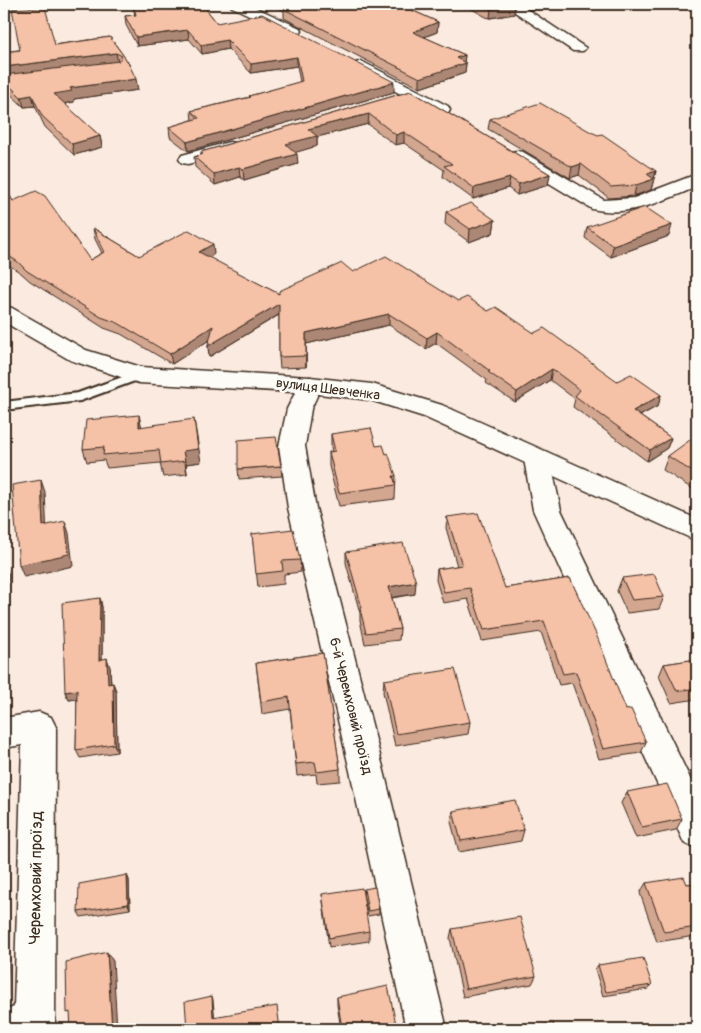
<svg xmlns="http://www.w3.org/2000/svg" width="701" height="1033" font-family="Pangolin,sans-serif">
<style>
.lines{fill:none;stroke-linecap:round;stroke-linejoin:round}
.lane-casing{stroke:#3b2a1e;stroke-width:4}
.street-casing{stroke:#3b2a1e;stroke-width:3}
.secondary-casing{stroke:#3b2a1e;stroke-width:3}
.lane{fill:#fdfcf7;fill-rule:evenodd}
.street{fill:#fdfcf7;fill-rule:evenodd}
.secondary{fill:#fdfcf7;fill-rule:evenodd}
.wall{fill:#d3a690;stroke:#3b2a1e}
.shaded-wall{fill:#ac8775;stroke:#3b2a1e}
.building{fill:#f5c1a7;stroke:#3b2a1e}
.labels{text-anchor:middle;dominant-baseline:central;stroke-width:5;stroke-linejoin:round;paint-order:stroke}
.street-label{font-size:14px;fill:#3b2a1e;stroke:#fdfcf7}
.near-street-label{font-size:16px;fill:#3b2a1e;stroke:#fdfcf7}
</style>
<rect width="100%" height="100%" fill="#fbeadf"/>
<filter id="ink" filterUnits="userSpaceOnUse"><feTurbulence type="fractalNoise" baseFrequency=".02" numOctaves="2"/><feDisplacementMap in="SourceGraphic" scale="10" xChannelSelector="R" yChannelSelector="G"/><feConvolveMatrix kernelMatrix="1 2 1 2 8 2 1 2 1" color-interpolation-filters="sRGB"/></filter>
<g filter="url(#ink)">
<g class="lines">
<defs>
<polygon id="lane" points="139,371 143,372 145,375 143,378 80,401 4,410 4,402 78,393"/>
<g id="street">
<polygon points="230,4 248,4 300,28 302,31 300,34 290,34 232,7"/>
<polygon points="503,4 519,4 586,48 583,51 573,51"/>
<polygon points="361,61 448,106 450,110 448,114 436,114 356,69 353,66 356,63"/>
<polygon points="229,142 235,143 238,147 235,151 188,164 182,163 179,159 182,155"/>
<path d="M517 151 523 152 604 200 634 198 697 174V187C664 200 629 218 592 209L511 160 508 156 511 152Z"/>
<polygon points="310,377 318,379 322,385 311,409 305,446 316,508 384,771 447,1029 406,1029 350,771 288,508 279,446 287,409 302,379"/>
<polygon points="537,450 546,453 550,459 561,510 697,793 697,848 684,843 533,510 524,459 528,453"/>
<polygon points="39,712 51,717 56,727 55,1029 4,1029 4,1011 14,1007 22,745 4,748 4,718"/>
</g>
<polygon id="secondary" points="4,306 12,308 86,350 141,367 310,377 372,384 442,405 697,519 697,541 424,417 370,400 310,393 139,383 70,360 4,322"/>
</defs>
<use href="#lane" class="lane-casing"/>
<use href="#street" class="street-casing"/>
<use href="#secondary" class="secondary-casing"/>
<use href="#lane" class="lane"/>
<use href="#street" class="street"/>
<use href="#secondary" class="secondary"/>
</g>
<g class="wall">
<polygon points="132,4 202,4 217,23 394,92 188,151 170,137 169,127 192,120 191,111 250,97 249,96 300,82 297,66 251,73 228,49 202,54 189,39 137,46 126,25 125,16 135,15"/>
<polygon points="271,4 398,4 438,22 437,32 424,37 465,55 464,62 466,63 465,73 420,88 284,18 284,11"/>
<polygon points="463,4 514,4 514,14 490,18 486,17"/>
<polygon points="522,4 565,4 532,10"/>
<polygon points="110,37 128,62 138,90 74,99 74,102 64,104 100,136 102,147 74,155 45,127 35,106 24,107 4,88 4,52"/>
<polygon points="411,91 550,174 548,185 517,195 508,188 473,199 443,177 444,170 404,143 395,145 368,124 317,137 317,146 295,152 298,164 244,180 240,177 215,185 195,167 194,157 201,155 201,152"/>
<polygon points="490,119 656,171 651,190 634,196 609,198 579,175 570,178 488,129"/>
<polygon points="4,187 13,201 90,260 102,253 95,239 93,228 139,256 214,254 209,258 279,294 353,272 488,311 534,333 617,381 661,395 658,406 640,416 671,438 667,448 647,461 573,407 575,399 550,380 515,402 486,383 487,380 436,343 426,349 389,325 306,344 306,367 280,368 279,357 279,315 209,357 208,346 209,340 172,364 121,334 104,328 30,281 21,273 4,262"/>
<polygon points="446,212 495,220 493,233 469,242 445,224"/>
<polygon points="587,227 669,236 611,257 585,238"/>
<polygon points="141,426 201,462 186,464 187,474 163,477 160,463 107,468 104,460 87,462 83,449"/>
<polygon points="331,434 376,446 386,454 396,476 395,499 339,506 329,466 329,452 332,452 331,447"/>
<polygon points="697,439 697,488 694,490 663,470 668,456"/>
<polygon points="281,466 282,476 239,479 238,469"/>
<polygon points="447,517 505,588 570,578 626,710 646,742 641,753 599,759 572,683 559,685 541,632 482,641 468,599 443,603 436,580 437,569 457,566 446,528"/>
<polygon points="252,534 300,560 301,572 284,574 284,584 258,587"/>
<polygon points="346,552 415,594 392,598 400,629 399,640 365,644 360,620 360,613 346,563"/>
<polygon points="622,578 664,597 659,609 627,613 617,591"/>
<polygon points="100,598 102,607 102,659 110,667 111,684 113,683 116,691 117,752 80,758 76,750 77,699 69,700 65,692"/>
<polygon points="323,653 340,769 340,781 317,783 316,774 297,776 290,709 262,714 256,663"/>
<polygon points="697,659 697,699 671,703 659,676 664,664"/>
<polygon points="384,680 470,722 468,734 395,746 383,692"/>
<polygon points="627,792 682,819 676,830 636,838 621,803"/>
<polygon points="453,811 524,830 521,841 459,852 451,822"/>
<polygon points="127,875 129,880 130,909 81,917 78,912"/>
<polygon points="646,883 687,884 697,883 697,934 695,936 657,942 640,893"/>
<polygon points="364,889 379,909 379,914 368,916 363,895"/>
<polygon points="322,894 369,931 369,941 329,947"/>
<polygon points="452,929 536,976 532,984 463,997 450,938"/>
<polygon points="598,965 652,985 648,989 603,996 595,969"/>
<polygon points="337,997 397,1029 341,1029 337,1005"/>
</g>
<g class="shaded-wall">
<polygon points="515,4 514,14 490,18 491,9"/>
<polygon points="533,4 565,4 532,10"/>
<polygon points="438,22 437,32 413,41 413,32"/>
<polygon points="188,30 189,39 137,46 136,37"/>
<polygon points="227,40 228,49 202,54 201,45"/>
<polygon points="116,53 118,63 4,78 4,67"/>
<polygon points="465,55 464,64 466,63 465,73 420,88 420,78 456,58"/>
<polygon points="297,57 297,66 251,73 251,64"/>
<polygon points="136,79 138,90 74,99 74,102 56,105 54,94 70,88"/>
<polygon points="394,82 394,92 188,151 187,142"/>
<polygon points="32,95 35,106 24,107 21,97"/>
<polygon points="369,114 368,124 317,137 317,146 287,155 286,144 308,129"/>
<polygon points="404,132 404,143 395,145 396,135"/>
<polygon points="100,136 102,147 74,155 72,144"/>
<polygon points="4,138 7,148 4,148"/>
<polygon points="297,154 298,164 244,180 243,169"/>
<polygon points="581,164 579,175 570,178 572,167"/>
<polygon points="239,167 240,177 215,185 214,174"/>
<polygon points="656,171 651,190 634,196 636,185 647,174"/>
<polygon points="550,174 548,185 517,195 519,184"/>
<polygon points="510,178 508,188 473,199 474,188"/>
<polygon points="495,220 493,233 469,242 470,229"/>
<polygon points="672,225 669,236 611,257 613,246"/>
<polygon points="213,244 214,254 201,263 199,252"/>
<polygon points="279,304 280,314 209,357 208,346"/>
<polygon points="389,314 389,325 306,344 306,367 306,333"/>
<polygon points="213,326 214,337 172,364 170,354"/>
<polygon points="437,332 436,343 426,349 427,338"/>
<polygon points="552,369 550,380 515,402 517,392"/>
<polygon points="661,395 658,406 630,421 633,411"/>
<polygon points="139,415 142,428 139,427"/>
<polygon points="194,419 201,462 186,464 187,474 183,451"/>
<polygon points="671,438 667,448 647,461 650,450"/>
<polygon points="41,480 45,492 47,537 43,526"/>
<polygon points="65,521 69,533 73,566 24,577 19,565"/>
<polygon points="6,568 9,575 5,612 4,608 4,590"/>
<polygon points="416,582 415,594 388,598 389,587"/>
<polygon points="100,598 102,607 102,668 99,660"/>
<polygon points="107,658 110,667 111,692 108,684"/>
<polygon points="113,683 116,691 117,752 114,744"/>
<polygon points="77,690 81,698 69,700 65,692"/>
<polygon points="4,742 10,753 6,796 4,793"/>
<polygon points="127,875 129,880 130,909 128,904"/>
<polygon points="107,952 113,961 117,1029 112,1029"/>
<polygon points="4,958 8,962 7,1007 4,1008"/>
<polygon points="212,996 213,1000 215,1021 213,1017"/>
</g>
<g class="building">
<polygon points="133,4 202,4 217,23 262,14 394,82 187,142 169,127 199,118 191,111 251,97 249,96 302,81 297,57 251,64 227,40 201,45 188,30 136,37 125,16 136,15"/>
<polygon points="287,4 398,4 438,22 413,32 465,55 456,58 466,63 420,78 284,9 293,7"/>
<polygon points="480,4 515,4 491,9 487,8"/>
<polygon points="45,7 55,45 110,37 128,62 136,79 70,88 72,91 54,94 100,136 72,144 42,116 32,95 21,97 4,80 4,75 119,61 122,56 116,53 4,67 4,52 20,50 12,9"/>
<polygon points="411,91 550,174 519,184 510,178 474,188 444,166 452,164 404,132 396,135 369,114 308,129 317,136 286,144 297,154 243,169 239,167 214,174 194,157 203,154 201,152"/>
<polygon points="540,103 591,132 598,135 602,134 656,171 647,174 654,179 636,185 611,187 581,164 572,167 490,119"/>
<polygon points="4,187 13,201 36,191 45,196 90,260 104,252 93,228 139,256 189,230 213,244 199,252 279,294 279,291 342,263 353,272 386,256 458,301 467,297 488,311 496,307 534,333 544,328 617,381 631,374 661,395 633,411 671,438 650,450 575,396 580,390 552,369 517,392 488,372 490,371 437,332 427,338 389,314 306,333 306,356 279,357 279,304 208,346 213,326 170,354 118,323 101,317 27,271 18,262 4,253 4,244 9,242 4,237"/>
<polygon points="471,203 495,220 470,229 446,212"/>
<polygon points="645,207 672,225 613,246 587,227"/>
<polygon points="139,415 139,427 194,419 198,449 183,451 185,461 161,464 159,450 103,455 104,447 83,449 86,420"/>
<polygon points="371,428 376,446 383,445 386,454 388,453 396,476 393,476 396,485 339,493 329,452 335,451 331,434"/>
<polygon points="276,437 281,466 238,469 238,440"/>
<polygon points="694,437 697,439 697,475 668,456"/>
<polygon points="41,480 43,526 65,521 69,554 19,565 12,485"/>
<polygon points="478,513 505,588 570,578 596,634 626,710 631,709 646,742 603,749 576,672 563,674 544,621 484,630 470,588 444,592 437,569 462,565 447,517"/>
<polygon points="293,529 300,560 282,561 283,571 256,574 252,534"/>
<polygon points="403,543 416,582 389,587 400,629 366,633 360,609 362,608 346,552"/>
<polygon points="6,568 4,590 4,569"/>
<polygon points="654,574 664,597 632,600 622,578"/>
<polygon points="100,598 99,660 107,658 108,684 113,683 114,744 76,750 77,690 65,692 62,603"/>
<polygon points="323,653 340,769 317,772 315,762 296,764 289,697 261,702 256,663"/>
<polygon points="697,659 697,688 677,691 664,664"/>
<polygon points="455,669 470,722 396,734 384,680"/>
<polygon points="667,784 682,819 642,827 627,792"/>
<polygon points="515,800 524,830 461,841 453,811"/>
<polygon points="127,875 128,904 78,912 79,884"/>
<polygon points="684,877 687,884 697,883 697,927 664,932 646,883"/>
<polygon points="375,887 379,909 368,911 364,889"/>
<polygon points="362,888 369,931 329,938 322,894"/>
<polygon points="520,917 536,976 466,989 452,929"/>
<polygon points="107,952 112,1029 71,1029 70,1012 67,1013 66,962"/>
<polygon points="643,958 652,985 606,992 598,965"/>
<polygon points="388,986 397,1029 342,1029 337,997"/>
<polygon points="212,996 213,1017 277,1006 280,1029 187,1029 185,1002"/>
<polygon points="553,1023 555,1029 523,1029"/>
</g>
</g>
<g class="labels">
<g class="street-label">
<text transform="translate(328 389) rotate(7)">вулиця Шевченка</text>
<text transform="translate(351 706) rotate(76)">6-й Черемховий проїзд</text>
</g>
<g class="near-street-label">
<text transform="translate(36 878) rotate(-89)">Черемховий проїзд</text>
</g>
</g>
<rect width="701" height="1033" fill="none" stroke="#fdfcf7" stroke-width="20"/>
<rect x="10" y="10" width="681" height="1013" fill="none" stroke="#3b2a1e" stroke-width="2" filter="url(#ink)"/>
</svg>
